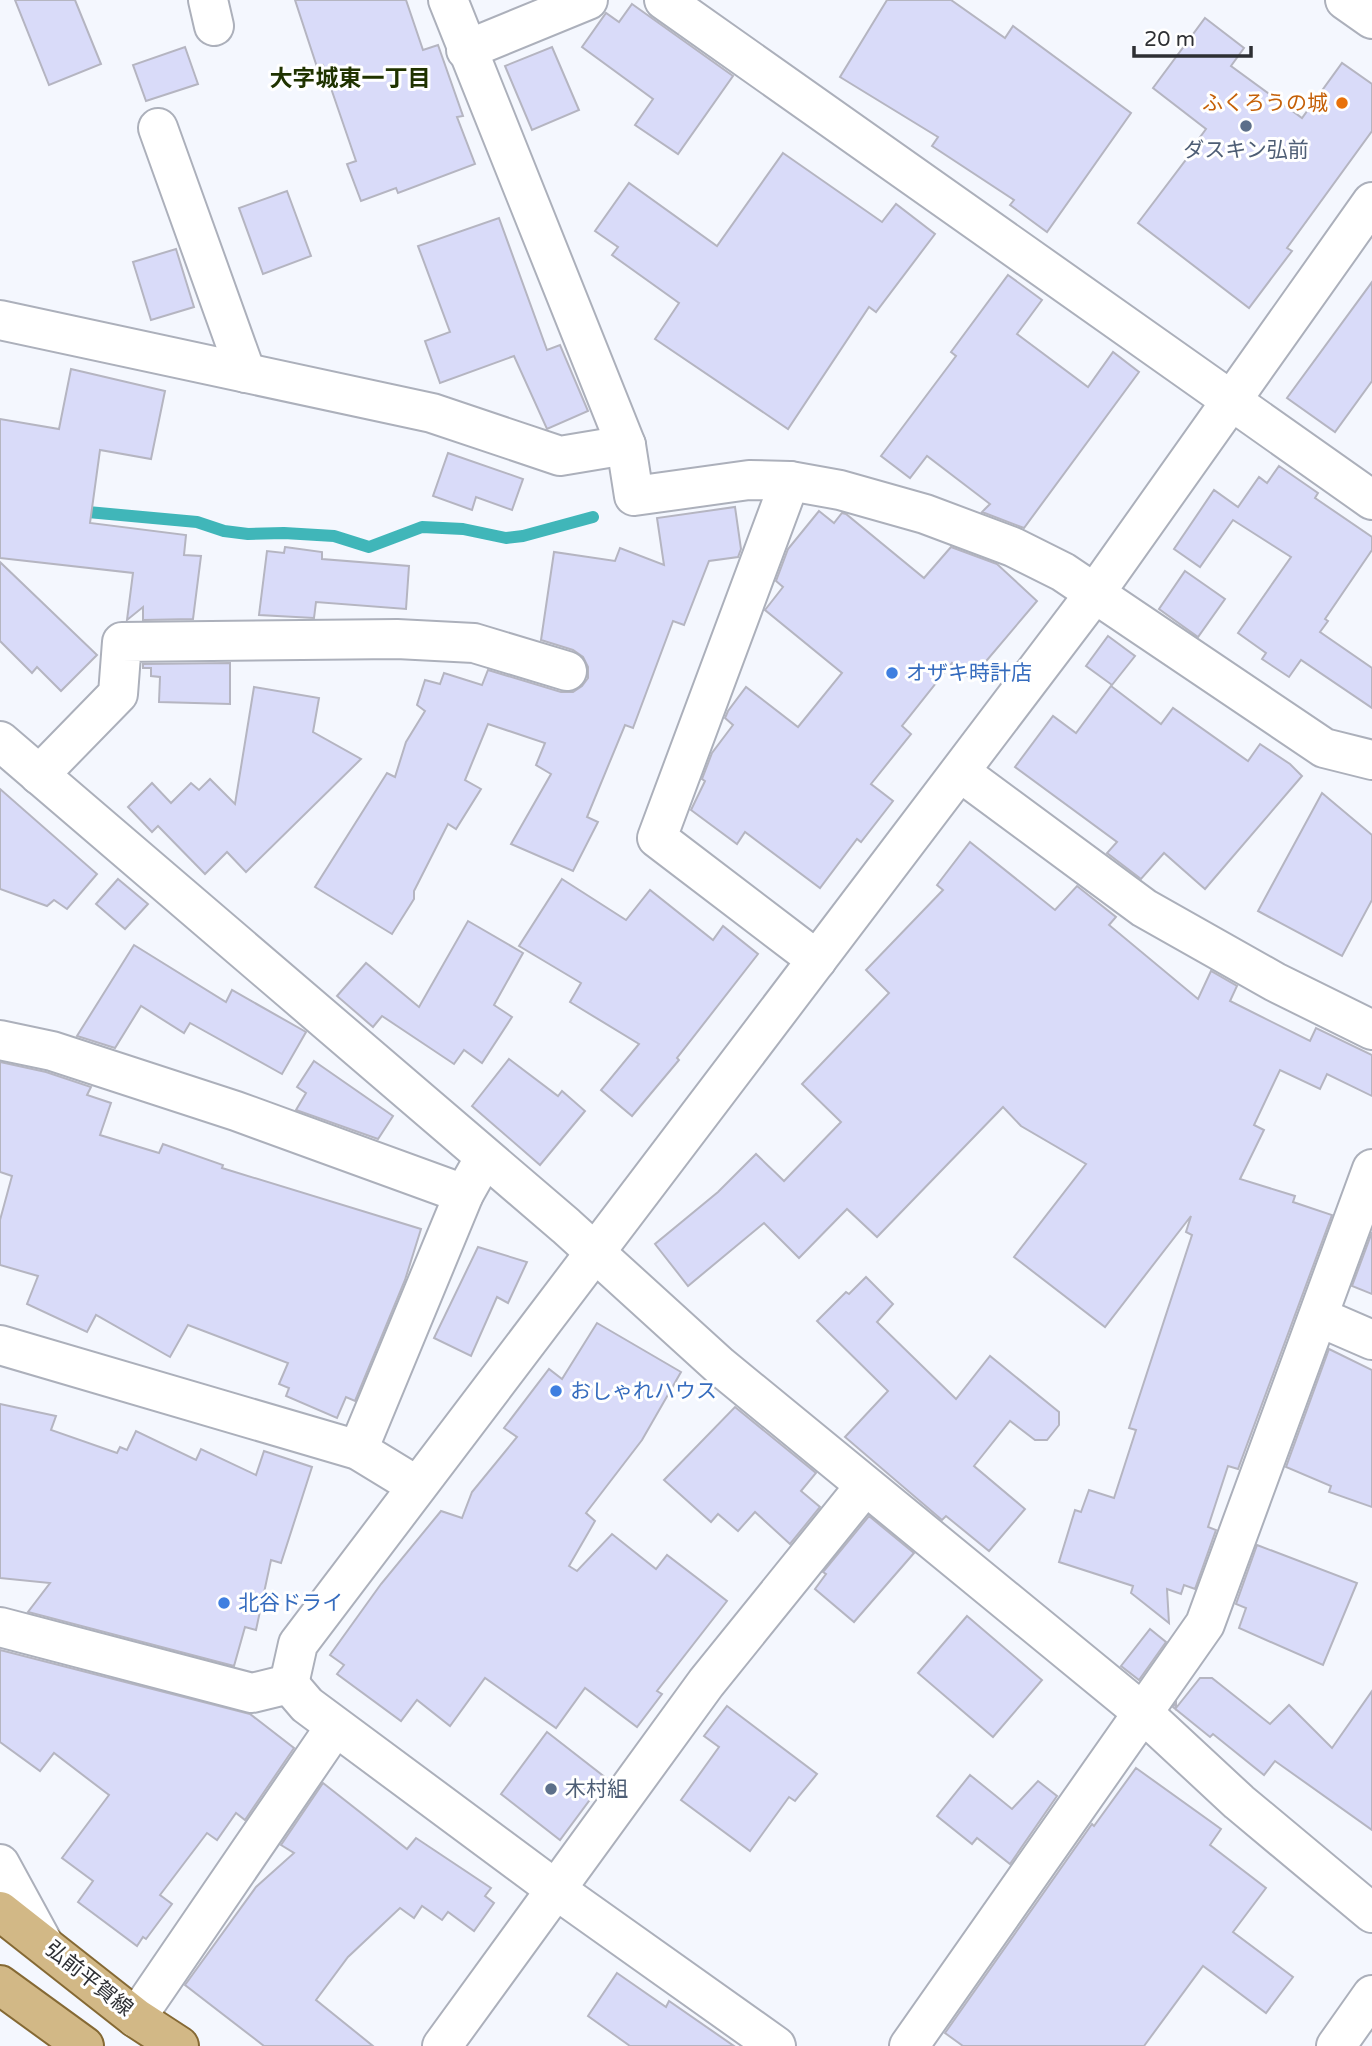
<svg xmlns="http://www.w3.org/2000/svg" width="1372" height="2046" font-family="'Varela Round','Noto Sans JP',sans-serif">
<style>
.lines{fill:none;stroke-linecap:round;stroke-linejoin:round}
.stream{stroke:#40b6b9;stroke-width:12}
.building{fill:#d9dbf9;stroke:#b5b5c1;stroke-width:2}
.minor-casing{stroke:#acb0bb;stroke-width:42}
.major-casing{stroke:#856934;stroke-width:42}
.minor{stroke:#fff;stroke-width:38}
.major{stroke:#d2b886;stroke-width:38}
.food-dot{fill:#e8710a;stroke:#fff;stroke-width:2.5}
.service-dot{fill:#5c6f8a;stroke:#fff;stroke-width:2.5}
.shop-dot{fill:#3f7fe0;stroke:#fff;stroke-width:2.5}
.labels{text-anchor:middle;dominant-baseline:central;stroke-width:6;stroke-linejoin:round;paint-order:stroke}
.food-label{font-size:21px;fill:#c56008;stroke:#fff;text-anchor:end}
.service-label{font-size:21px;fill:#4e5e75;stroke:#fff}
.shop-label{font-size:21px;fill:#366cbe;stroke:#fff;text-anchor:start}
.street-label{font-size:21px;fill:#2d2f33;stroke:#fff}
.neighbourhood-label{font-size:23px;font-weight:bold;fill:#203300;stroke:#fff}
</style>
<rect width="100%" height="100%" fill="#f4f7fe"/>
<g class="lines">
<polyline class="stream" points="77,511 197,522 224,531 248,534 284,533 334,536 369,547 422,527 463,529 506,538 523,536 593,517"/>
</g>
<g class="building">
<polygon points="15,0 75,0 101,64 49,85"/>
<polygon points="295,0 406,0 423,50 438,45 463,116 457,117 475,164 398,193 396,188 361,201 347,164 356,161 323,65 317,67"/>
<polygon points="887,0 951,0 1005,38 1013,26 1131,113 1047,232 1010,205 1014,200 932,146 938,137 840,77"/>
<polygon points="632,4 733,76 678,154 635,125 653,99 582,47 606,13 619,22"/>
<polygon points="1205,18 1244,48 1231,66 1302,118 1342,63 1372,84 1372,131 1287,248 1292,251 1249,308 1138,223 1200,141 1198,140 1206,129 1153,88"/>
<polygon points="185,47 198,84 146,101 133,65"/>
<polygon points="552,47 579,110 532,130 505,66"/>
<polygon points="783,153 882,222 896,204 935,234 876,312 869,307 788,429 655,339 679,303 612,255 618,247 595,231 629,183 717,246"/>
<polygon points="287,191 311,256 263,274 239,208"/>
<polygon points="499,218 547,350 560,345 588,411 547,429 514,356 440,383 425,341 450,332 418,246"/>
<polygon points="176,249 194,307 151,320 133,262"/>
<polygon points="1008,275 1042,300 1017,334 1088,387 1113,352 1139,372 1024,528 982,512 990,504 927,456 910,478 881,456 956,356 951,352"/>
<polygon points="1372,282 1372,381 1335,432 1287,398"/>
<polygon points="71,369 165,391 151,459 100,450 90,523 186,535 184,555 201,556 193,619 143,620 143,607 127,620 133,573 0,558 0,419 59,429"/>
<polygon points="448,453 523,479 512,510 476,497 472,510 433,496"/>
<polygon points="1279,466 1318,493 1315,498 1372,537 1372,550 1325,619 1328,621 1320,632 1372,668 1372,708 1301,660 1289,677 1262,659 1266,653 1238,633 1291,557 1233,520 1200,567 1174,549 1214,490 1238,507 1259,477 1267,483"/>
<polygon points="735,507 741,549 738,557 709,561 684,625 673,621 633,728 625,725 587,817 598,822 573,871 511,844 551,774 536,765 545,743 488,724 465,780 481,789 456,829 448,824 414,891 414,899 392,934 315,887 387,773 395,777 406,742 425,711 417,705 425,680 440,684 444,673 482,685 488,670 561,692 573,692 582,686 588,678 588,667 583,657 573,650 541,640 554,552 615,561 620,548 664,565 657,518"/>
<polygon points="819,511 834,523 842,513 846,514 924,578 951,547 997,564 1037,601 971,679 952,663 902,726 911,734 871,784 893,801 861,842 857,839 820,888 745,832 737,844 691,810 705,781 702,779 712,753 733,725 725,718 728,711 746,687 798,727 842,673 765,610 783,587 776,581 788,549"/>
<polygon points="285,547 322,552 322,559 409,566 406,609 316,602 314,618 259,615 267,551 284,553"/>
<polygon points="0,562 97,655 61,691 37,667 32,673 0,641"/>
<polygon points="1185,571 1225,599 1198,637 1159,609"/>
<polygon points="1108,636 1135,656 1112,685 1086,666"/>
<polygon points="230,663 230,704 159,702 160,677 151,676 151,668 143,668 143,664"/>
<polygon points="1111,686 1161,724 1173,708 1248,761 1260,744 1290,764 1302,776 1205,889 1164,853 1141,879 1107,853 1117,842 1015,767 1053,716 1076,733"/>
<polygon points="254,687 319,698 313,732 361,759 246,872 227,852 205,874 158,826 152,832 128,807 152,783 171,803 191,783 199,790 210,779 235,804"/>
<polygon points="0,789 97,874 67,909 54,900 47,906 0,889"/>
<polygon points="1322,793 1372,835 1372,900 1342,956 1258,911"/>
<polygon points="970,842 1055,910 1077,886 1116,917 1109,925 1198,999 1211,971 1237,986 1230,1001 1310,1041 1316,1028 1372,1055 1372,1096 1327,1074 1320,1089 1280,1070 1254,1125 1264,1130 1240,1179 1295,1196 1293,1202 1332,1215 1238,1469 1228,1466 1208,1527 1216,1530 1195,1589 1184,1585 1181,1594 1167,1589 1169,1623 1131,1593 1133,1586 1059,1562 1075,1510 1081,1512 1089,1490 1114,1498 1136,1430 1129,1428 1192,1235 1186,1232 1191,1216 1105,1327 1014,1257 1086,1164 1021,1126 1003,1107 877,1237 847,1209 799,1258 764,1223 688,1286 655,1244 718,1192 756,1154 784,1181 841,1122 802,1084 889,993 866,970 943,890 937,885"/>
<polygon points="118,879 148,904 125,929 96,904"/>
<polygon points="562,879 626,920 650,890 713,940 723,926 758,954 677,1058 679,1060 632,1116 601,1090 639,1044 570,1002 581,983 519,946"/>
<polygon points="468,921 523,953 494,1005 512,1017 482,1063 464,1050 454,1064 382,1016 373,1027 337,996 366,963 419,1007"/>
<polygon points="134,945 226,1002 232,990 306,1032 282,1074 190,1023 184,1033 141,1006 115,1048 77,1036"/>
<polygon points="509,1059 558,1096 562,1091 585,1111 540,1165 472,1106"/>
<polygon points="314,1061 393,1116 378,1139 296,1110 306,1093 297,1087"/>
<polygon points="0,1062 46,1072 91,1087 87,1095 111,1103 100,1135 159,1153 163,1144 223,1165 222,1168 421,1229 405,1280 355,1401 346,1397 337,1418 286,1396 289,1388 279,1384 288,1363 188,1325 170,1357 96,1315 87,1332 27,1304 38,1276 0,1265 0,1220 12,1176 0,1172"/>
<polygon points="1372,1232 1372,1294 1352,1286"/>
<polygon points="478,1247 527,1262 508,1303 497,1297 471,1356 434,1338"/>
<polygon points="866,1277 893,1304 877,1322 956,1399 990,1356 1059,1412 1059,1425 1047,1440 1035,1440 1010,1421 974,1466 1025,1509 989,1551 946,1516 942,1520 845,1437 888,1391 817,1321 846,1292 849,1294"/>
<polygon points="597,1323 681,1372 642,1440 586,1513 595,1521 569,1566 577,1571 612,1534 656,1569 667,1555 727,1601 657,1691 662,1694 637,1727 585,1688 556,1728 485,1678 450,1726 417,1700 401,1721 337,1674 344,1665 330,1655 381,1584 441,1511 462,1518 472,1492 517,1437 504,1428 549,1369 562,1379"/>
<polygon points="1329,1349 1372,1370 1372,1507 1329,1492 1331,1486 1286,1467"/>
<polygon points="0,1404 56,1416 51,1430 117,1453 120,1447 127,1450 136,1431 196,1460 201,1449 256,1475 264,1451 312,1467 281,1563 271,1560 256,1630 245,1627 234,1666 28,1612 50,1583 0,1578"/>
<polygon points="735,1407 816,1473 801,1491 820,1507 790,1544 755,1512 738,1531 718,1514 711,1522 664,1480"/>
<polygon points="869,1516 914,1553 854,1622 815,1589 826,1574 823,1572"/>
<polygon points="1257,1545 1357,1583 1323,1665 1239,1628 1246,1608 1236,1604"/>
<polygon points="967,1616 1042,1680 993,1737 918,1673"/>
<polygon points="1150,1629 1166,1642 1139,1680 1121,1666"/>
<polygon points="0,1650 250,1714 294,1748 245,1820 236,1813 217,1840 207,1833 160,1895 172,1904 146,1939 143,1937 137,1946 78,1902 93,1881 62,1858 109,1795 54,1753 40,1771 0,1742"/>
<polygon points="1200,1678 1212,1678 1270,1724 1289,1705 1332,1748 1372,1691 1372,1830 1275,1761 1264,1775 1213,1734 1210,1737 1173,1707 1176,1703 1176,1708"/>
<polygon points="727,1706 817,1774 795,1801 789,1797 750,1851 681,1800 719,1747 704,1736"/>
<polygon points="547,1732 606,1778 560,1840 501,1794"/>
<polygon points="1136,1768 1221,1829 1210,1845 1266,1888 1233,1932 1293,1977 1266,2013 1203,1966 1144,2046 963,2046 945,2033 1092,1824 1094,1826"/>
<polygon points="970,1775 1012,1809 1038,1781 1057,1796 1010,1864 977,1838 972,1844 937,1816"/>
<polygon points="323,1783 407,1849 416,1838 491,1888 485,1896 494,1903 474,1931 448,1912 442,1920 422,1906 414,1918 400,1908 348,1957 316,2000 373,2046 264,2046 185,1985 256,1887 294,1853 281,1845"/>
<polygon points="617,1973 666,2007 669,2001 734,2046 630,2046 588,2016"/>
</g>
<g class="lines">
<defs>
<g id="minor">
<polyline points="208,0 214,26"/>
<polyline points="448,0 626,445 634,496 749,480 790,481 840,490 925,514 1013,547 1063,572 1324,748 1372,760"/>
<polyline points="664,0 1372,500"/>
<polyline points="1345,0 1372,19"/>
<polyline points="466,50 588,0"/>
<polyline points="158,128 246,373"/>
<polyline points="0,320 432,413 560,456 626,445"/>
<polyline points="790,481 657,838 817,960"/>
<polyline points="0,741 566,1226 720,1366 1142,1712 1239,1802 1372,1913"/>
<polyline points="960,772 1144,908 1275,982 1372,1030"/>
<polyline points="39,775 118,694 122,642 397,639 474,643 567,671"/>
<polyline points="0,1040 52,1051 236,1111 464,1194"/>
<polyline points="1319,1317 1372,1340"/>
<polyline points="0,1345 358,1450 417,1486"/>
<polyline points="358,1450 464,1194 477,1171"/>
<polyline points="0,1627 252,1693 289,1684"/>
<polyline points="289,1684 298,1644 1095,593 1372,202"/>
<polyline points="289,1684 307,1705 555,1889 776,2046"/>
<polyline points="0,1864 42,1941"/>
<polyline points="136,2018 335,1727"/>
<polyline points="442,2046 706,1683 865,1486"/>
<polyline points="909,2046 1205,1624 1372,1169"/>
<polyline points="1336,2046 1372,1995"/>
</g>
<g id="major">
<polyline points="0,1911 136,2018 179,2046"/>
<polyline points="0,1985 84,2046"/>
</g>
</defs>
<use href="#minor" class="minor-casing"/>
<use href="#major" class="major-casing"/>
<use href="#minor" class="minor"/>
<use href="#major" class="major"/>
</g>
<circle class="food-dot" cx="1342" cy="103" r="7"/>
<g class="service-dot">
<circle cx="1246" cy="126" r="7"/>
<circle cx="551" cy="1789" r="7"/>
</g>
<g class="shop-dot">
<circle cx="892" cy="673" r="7"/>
<circle cx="556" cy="1391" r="7"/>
<circle cx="224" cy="1603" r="7"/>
</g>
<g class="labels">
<g class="food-label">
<text x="1328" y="103">ふくろうの城</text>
</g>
<g class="service-label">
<text x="1246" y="150">ダスキン弘前</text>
<text x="565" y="1789" text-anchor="start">木村組</text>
</g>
<g class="shop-label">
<text x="906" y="673">オザキ時計店</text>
<text x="570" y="1391">おしゃれハウス</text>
<text x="238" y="1603">北谷ドライ</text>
</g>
<g class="street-label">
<text transform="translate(89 1979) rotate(39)">弘前平賀線</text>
</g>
<g class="neighbourhood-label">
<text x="350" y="79">大字城東一丁目</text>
</g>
</g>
<path d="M1134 46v10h117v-10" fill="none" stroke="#2d2f33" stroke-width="3.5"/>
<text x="1144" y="46" font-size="21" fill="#2d2f33" stroke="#ffffff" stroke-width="5" paint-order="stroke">20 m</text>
</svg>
